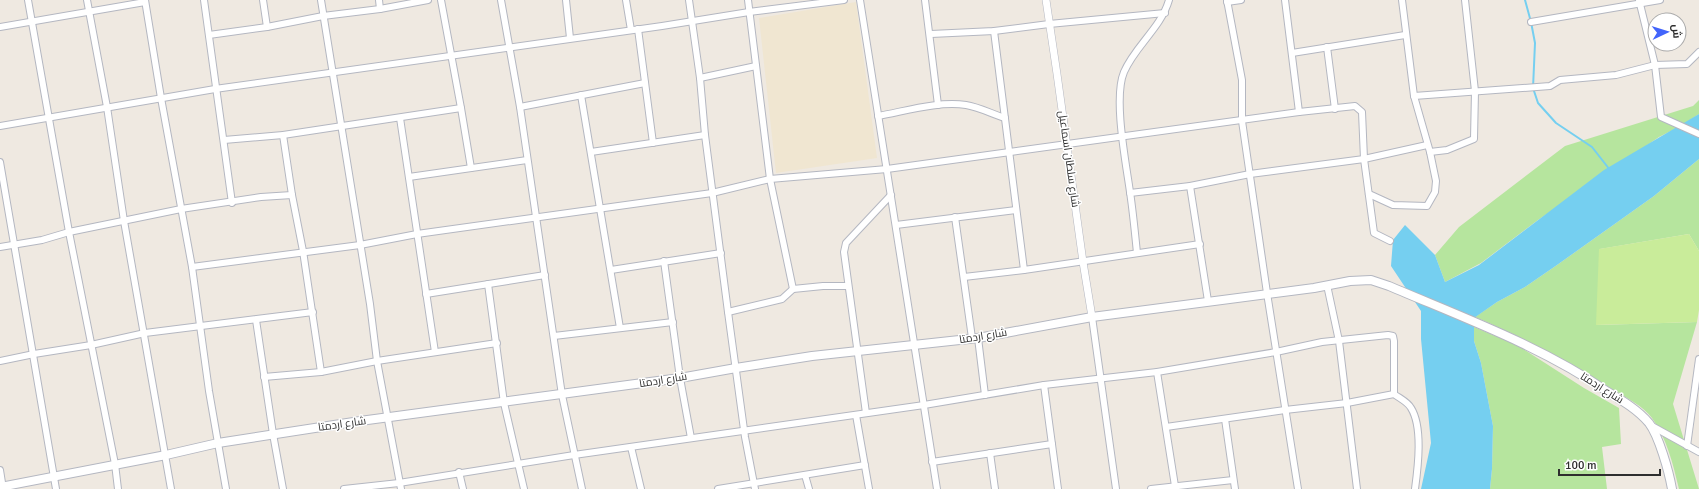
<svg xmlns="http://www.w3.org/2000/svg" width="1699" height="489" font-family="Signika,Cairo,sans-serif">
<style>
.education{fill:#f0e6d1}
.green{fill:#b6e59e}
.pitch{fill:#c9ec9a}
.water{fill:#75cff0}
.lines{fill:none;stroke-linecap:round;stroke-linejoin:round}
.stream{stroke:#75cff0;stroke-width:2}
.minor-casing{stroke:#b4b7c1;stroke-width:8}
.tertiary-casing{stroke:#b4b7c1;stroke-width:8}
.secondary-casing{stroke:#b4b7c1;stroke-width:10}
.minor{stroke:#fff;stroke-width:6}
.tertiary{stroke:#fff;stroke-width:7}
.secondary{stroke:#fff;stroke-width:8}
.labels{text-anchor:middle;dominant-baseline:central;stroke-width:3;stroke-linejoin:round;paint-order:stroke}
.street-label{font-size:11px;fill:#2e2e2e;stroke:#fff}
</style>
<rect width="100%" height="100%" fill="#efe9e1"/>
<polygon class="education" points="856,2 877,158 776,173 759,18"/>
<g class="green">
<polygon points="1699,100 1699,114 1681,126 1659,137 1538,220 1481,263 1445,282 1435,255 1459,227 1565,146 1693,106"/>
<path d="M1699 159V251L1689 234 1600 249 1597 325 1697 322 1673 404 1699 489H1679C1673 464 1667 439 1652 418 1643 406 1627 398 1615 391 1571 362 1524 338 1475 317L1497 302 1525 287 1557 265 1654 196Z"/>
<polygon points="1474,327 1517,345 1584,388 1619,408 1621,444 1602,447 1607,489 1490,489 1492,469 1493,426 1481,363 1474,341"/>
</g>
<polygon class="pitch" points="1689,234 1699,251 1699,310 1697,322 1596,325 1599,249"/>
<polygon class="water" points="1699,114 1699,159 1654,196 1557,265 1525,287 1497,302 1474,318 1474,341 1481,363 1493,426 1492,469 1490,489 1421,489 1431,443 1421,339 1421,311 1391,266 1393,240 1405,225 1435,255 1445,282 1479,265 1604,170"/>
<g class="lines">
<polyline class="stream" points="1525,0 1531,22 1535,43 1533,88 1538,103 1556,123 1592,147 1610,170"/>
<defs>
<g id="minor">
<polyline points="28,0 69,232 115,464 118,489"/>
<polyline points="87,0 107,107 124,221 171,489"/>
<polyline points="145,0 161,98 192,267 209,391 226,489"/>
<polyline points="204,0 232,203"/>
<polyline points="263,0 267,27"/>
<polyline points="321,0 370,304 377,361 401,489"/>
<polyline points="379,0 380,9"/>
<polyline points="441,0 461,108 471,168"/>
<polyline points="501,0 520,107 562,395 582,489"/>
<polyline points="566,0 570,38"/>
<polyline points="626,0 631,30"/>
<polyline points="689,0 700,78 705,135 728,312 745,437 755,489"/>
<polyline points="748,0 770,179 793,289"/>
<polyline points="860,0 937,489"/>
<polyline points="925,0 938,105"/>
<polyline points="1227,0 1242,80 1242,121 1267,293 1298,489"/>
<polyline points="1285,0 1299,112"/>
<polyline points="1639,0 1655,65 1661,117 1699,134"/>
<polyline points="1227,2 1241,0"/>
<polyline points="1531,22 1660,0"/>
<polyline points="0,27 145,2"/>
<polyline points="638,29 653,143"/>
<polyline points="994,31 1024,270"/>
<polyline points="931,34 994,31 1049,24 1165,13"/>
<polyline points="209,35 267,27 323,16 380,9 428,0"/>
<polyline points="1327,47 1335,109"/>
<polyline points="1292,53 1405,35"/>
<polyline points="700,78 756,66"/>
<polyline points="581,95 620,328"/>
<polyline points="1414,96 1550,86 1560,80 1616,75 1655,65 1687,64 1699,52"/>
<polyline points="520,107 645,83"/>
<path d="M878 116C906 111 938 101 966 105 979 107 992 114 1005 118"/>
<polyline points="400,118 435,352"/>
<polyline points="0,126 215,89 662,26 749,12 844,0"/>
<polyline points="283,135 292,195 303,251 321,372"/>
<polyline points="224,140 283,135 461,108"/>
<polyline points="591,152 705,135"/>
<polyline points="1430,152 1447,150 1474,139 1475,91 1465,0"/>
<polyline points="0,162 56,489"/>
<polyline points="409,177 527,160"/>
<polyline points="1190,186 1208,301"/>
<polyline points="1130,193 1190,186 1250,174 1364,159 1427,145"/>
<polyline points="1369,194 1393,205 1427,206 1435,192 1436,181 1430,152 1414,96 1402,0"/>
<polyline points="955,217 972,338"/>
<polyline points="896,225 1016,210"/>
<polyline points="0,247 42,240 69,232 181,209 261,197 292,195"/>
<path d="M1137 253C1135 233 1133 212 1130 192 1126 163 1113 98 1124 72 1135 46 1161 28 1169 0"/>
<polyline points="664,261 680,378 691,438"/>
<polyline points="192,267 360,245 417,234 712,193 770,179 887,169 1299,112 1355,106 1362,112 1364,159 1374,233 1390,241"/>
<polyline points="611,270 721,253"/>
<polyline points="964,277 1024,270 1200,244"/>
<polyline points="488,284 504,403 524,489"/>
<polyline points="1327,285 1339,341 1357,489"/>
<polyline points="426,294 545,275"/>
<polyline points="728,312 782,299 793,289 823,286 848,286"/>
<polyline points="1092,317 1116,489"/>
<polyline points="256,320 273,434 283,489"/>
<polyline points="554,336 673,322"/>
<polyline points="978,338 985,395"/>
<polyline points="0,361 34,354 91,345 145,333 313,312"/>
<polyline points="1157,372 1175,486"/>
<polyline points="264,377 321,372 377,361 497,343"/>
<polyline points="1044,385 1058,489"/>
<polyline points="866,413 844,252 846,243 891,195"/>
<polyline points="856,415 869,489"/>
<polyline points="1225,419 1235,489"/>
<polyline points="1650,425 1699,452"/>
<polyline points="1166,427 1285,410 1347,403 1394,394"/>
<polyline points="1687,446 1699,359"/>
<polyline points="631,447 641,489"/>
<polyline points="990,453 995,489"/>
<polyline points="932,462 1052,444"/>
<polyline points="0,470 3,489"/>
<polyline points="459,472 463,489"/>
<polyline points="805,475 809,489"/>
<path d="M344 489 399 483 574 455 924 405 1044 385 1157 372 1276 352 1322 342 1388 335 1393 336 1394 341V394C1399 398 1408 402 1411 408 1423 427 1418 467 1415 489"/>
<polyline points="718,489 865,465"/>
<polyline points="1151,489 1233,480"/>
</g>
<polyline id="tertiary" points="1046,0 1057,74 1083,262 1092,317"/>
<path id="secondary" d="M0 487 166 455 218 443 360 421 680 378 736 368 812 356 978 338 1092 317 1314 288 1350 281 1371 280 1389 286C1464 318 1541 346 1608 392 1623 401 1638 410 1649 423 1659 436 1669 472 1672 489"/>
</defs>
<use href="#minor" class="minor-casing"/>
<use href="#tertiary" class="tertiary-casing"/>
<use href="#secondary" class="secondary-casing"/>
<use href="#minor" class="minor"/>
<use href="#tertiary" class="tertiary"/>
<use href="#secondary" class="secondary"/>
</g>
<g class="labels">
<g class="street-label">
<text transform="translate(1069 159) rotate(82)">شارع سلطان اسماعيل</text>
<text transform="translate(983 336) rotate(-9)">شارع اردمتا</text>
<text transform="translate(663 380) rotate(-9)">شارع اردمتا</text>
<text transform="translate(1602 388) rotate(32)">شارع اردمتا</text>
<text transform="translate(342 424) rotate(-8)">شارع اردمتا</text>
</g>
</g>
<g transform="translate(1667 32) rotate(86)"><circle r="19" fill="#ffffff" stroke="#ababab"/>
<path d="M0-3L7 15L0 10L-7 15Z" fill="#4264fb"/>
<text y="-6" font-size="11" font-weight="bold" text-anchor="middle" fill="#2e2e2e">ش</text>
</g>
<path d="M1559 469v6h101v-6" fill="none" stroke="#2e2e2e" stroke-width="2"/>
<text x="1565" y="469" font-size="12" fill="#2e2e2e" stroke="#ffffff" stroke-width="3" paint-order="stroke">100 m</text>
</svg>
